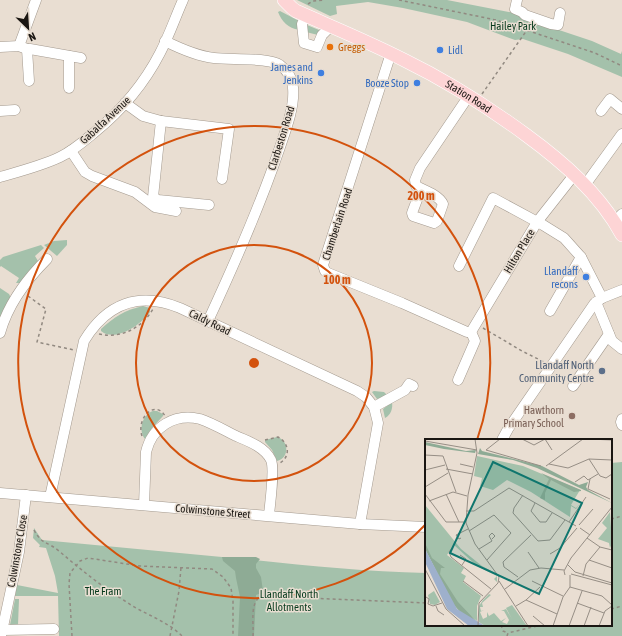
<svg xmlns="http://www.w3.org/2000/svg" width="622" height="636" font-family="'Asap Condensed',sans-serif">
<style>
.green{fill:#a4c1ab}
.forest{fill:#8eab95}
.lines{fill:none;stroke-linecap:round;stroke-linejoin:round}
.minor-casing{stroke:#a49a8f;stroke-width:11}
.major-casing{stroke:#fff;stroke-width:14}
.path{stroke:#918980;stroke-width:1.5;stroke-dasharray:3 3;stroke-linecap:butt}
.minor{stroke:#fff;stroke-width:10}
.major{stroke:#fdd4d5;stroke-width:13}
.ring{fill:none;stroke:#d3520d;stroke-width:2}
.food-dot{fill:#e8710a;stroke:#e9ded2;stroke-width:1.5}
.shop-dot{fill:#3f7fe0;stroke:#e9ded2;stroke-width:1.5}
.service-dot{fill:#5c6f8a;stroke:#e9ded2;stroke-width:1.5}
.education-dot{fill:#8d6e63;stroke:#e9ded2;stroke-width:1.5}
.labels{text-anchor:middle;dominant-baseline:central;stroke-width:3;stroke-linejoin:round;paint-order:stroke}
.park-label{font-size:11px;fill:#063a1c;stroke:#e9ded2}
.food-label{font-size:11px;fill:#c56008;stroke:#e9ded2;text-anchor:start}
.shop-label{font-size:11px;fill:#366cbe;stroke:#e9ded2;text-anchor:end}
.street-label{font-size:11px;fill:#1a1612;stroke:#e9ded2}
.service-label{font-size:11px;fill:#4e5e75;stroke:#e9ded2;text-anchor:end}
.education-label{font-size:11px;fill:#785e54;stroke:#e9ded2;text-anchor:end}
.inset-road{fill:none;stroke:#968e85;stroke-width:1}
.view{fill:#0f766e;fill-opacity:0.15;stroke:#0f766e;stroke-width:2}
.inset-edge{fill:none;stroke:#1a1612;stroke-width:2}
.centre{fill:#d3520d;stroke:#e9ded2;stroke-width:2}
.ring-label{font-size:12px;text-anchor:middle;font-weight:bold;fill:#d3520d;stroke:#e9ded2;stroke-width:3;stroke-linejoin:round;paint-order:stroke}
</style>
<rect width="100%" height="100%" fill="#e9ded2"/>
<g class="green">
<polygon points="297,0 447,0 519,14 523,18 592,41 621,54 622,51 622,77 568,54 523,39 515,40 467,22 403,8 368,2 336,6 337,14 330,16"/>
<path d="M280 11 299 21V30C288 28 282 22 278 12Z"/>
<polygon points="307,25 319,30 318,35 306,32"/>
<polygon points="67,240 67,245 57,256 44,245 54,241"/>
<polygon points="41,245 44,248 35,256 38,261 38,264 20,283 16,283 19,278 1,266 0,267 0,260 3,257"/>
<polygon points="0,288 9,294 11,298 0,321"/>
<path d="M143 306 150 308V312C142 324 115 343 101 331V329C114 317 125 310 143 306Z"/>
<polygon points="374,391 384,392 388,396 377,399 372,392"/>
<path d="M392 402C393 408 391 415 385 418L383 409Z"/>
<path d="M153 411H157L163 414V416L152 428 145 439C138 430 142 415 153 411Z"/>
<path d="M277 437C289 440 290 458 277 461L272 450 265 442V440Z"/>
<path d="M622 462V636H59L58 596H15L17 585 58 593 55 576 46 548 39 547 40 545 33 538 34 528 42 540 222 557 253 558V560C311 566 368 572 426 573V625H611V463Z"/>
<polygon points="15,599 19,599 18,625 10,625"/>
</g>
<polygon class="forest" points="222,557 256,557 260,559 256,564 256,568 261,577 263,591 261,593 256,595 254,636 238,636 240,597 236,578 235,571 223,561"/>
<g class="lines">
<defs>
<g id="minor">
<polyline points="517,0 515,9 522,12 525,15 551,24 558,25 560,13"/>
<polyline points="306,15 302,24 304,43 317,47 322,35 331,26"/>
<path d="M165 41C181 49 197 56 214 58 230 60 268 57 280 65 287 70 293 79 293 88 295 107 285 132 279 150 259 209 234 265 208 321"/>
<polyline points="19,46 36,0"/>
<polyline points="0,47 19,46 27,49 30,49 81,58"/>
<polyline points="27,49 29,81"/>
<polyline points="391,53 323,265 325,271 328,273 402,303 467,332 471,332 537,222 574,175"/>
<polyline points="69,88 69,56"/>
<polyline points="125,103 143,116 161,121 229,129 222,179"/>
<polyline points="0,111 15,110"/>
<polyline points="601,111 610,99 622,109"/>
<polyline points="161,121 153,197 158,200 209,205"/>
<polyline points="71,151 85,172 92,176 135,192 155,207 176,211"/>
<path d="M0 177C21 171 41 166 60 157 73 151 84 141 95 132 122 110 144 84 160 53 169 36 175 18 183 0"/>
<polyline points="585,185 622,134"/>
<path d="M421 189 412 213 413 216 434 223 437 221 443 204C439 195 424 190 416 186L415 180 420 168 468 97"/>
<polyline points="614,222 622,214"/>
<polyline points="459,266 493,198 543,225 564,238 581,257 602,298"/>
<polyline points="596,302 612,341 622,349"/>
<polyline points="550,311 581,257"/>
<path d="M0 333C8 304 26 280 47 259"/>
<polyline points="458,380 475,341 471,332"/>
<polyline points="573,386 609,334"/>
<polyline points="374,407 405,390 409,384 413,386"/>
<polyline points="622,419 621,422 622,425"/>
<polyline points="502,440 508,429 594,304 602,298 622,290"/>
<polyline points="0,493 360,524 426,527"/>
<path d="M50 497 84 341C107 303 139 291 180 308L357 391 366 397 374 407 378 423 360 524"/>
<path d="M144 505 146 452C152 427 174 413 200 419 212 423 224 430 236 436 248 441 265 447 271 460 275 469 270 503 269 515"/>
<polyline points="3,630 54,629"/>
<polyline points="1,636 19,552 26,495"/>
</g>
<g id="major">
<path id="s1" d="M284 0 292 8 296 11C332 27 369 42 404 60 447 81 488 107 526 135 563 162 600 194 622 235"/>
</g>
</defs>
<use href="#minor" class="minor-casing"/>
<use href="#major" class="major-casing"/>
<g class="path">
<polyline points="399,0 496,20 595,53 622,66"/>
<polyline points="308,4 313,1 325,0"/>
<polyline points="482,94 527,30"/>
<polyline points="28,296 46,309 37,342 74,350"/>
<polyline points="483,328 522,351 544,362"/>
<path d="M99 334C121 339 142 328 153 309"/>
<path d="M142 436C136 418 155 399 165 416"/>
<path d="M265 440 278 437C289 443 291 456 280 463"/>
<polyline points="611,519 622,516"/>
<path d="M34 530C42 545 47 541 59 551 80 569 101 586 125 601 143 614 166 620 182 636"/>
<polyline points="611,609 622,606"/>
<polyline points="501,625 503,631 508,633"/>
<polyline points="72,636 69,584 70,573 80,561 88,558 140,566 212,569 223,577 231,588 233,601 233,636"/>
<polyline points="170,636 179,591 181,567"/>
<path d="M253 636C254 624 249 601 262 596L426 603"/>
<polyline points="507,636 508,633 541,625"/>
</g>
<use href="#minor" class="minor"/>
<use href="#major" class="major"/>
</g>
<g class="ring">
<circle cx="254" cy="363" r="118"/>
<path d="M425 525A236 236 0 1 1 477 440"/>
</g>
<circle class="food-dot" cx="330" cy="47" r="4"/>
<g class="shop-dot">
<circle cx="440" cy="50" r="4"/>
<circle cx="321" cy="73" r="4"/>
<circle cx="417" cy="83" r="4"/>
<circle cx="586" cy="277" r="4"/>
</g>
<circle class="service-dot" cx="602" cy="371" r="4"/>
<circle class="education-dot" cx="572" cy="416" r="4"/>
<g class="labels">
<g class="park-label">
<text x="513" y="26">Hailey Park</text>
<text x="103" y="591">The Fram</text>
<text x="289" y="594">Llandaff North<tspan x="289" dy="13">Allotments</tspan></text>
</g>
<g class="food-label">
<text x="338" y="47">Greggs</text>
</g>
<g class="shop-label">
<text x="448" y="50" text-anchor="start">Lidl</text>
<text x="313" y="67">James and<tspan x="313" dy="13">Jenkins</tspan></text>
<text x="409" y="83">Booze Stop</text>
<text x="578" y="271">Llandaff<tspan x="578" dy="13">recons</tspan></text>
</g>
<g class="street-label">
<text stroke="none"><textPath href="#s1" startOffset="209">Station Road</textPath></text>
<text transform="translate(105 120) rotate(-43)">Gabalfa Avenue</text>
<text transform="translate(281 138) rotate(-73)">Clarbeston Road</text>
<text transform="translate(337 224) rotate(-72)">Chamberlain Road</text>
<text transform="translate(519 251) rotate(-59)">Hilton Place</text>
<text transform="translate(210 322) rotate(26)">Caldy Road</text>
<text transform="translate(213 511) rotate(5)">Colwinstone Street</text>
<text transform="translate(17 551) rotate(-80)">Colwinstone Close</text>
</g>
<g class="service-label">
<text x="594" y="365">Llandaff North<tspan x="594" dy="13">Community Centre</tspan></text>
</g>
<g class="education-label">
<text x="564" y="410">Hawthorn<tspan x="564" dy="13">Primary School</tspan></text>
</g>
</g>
<g transform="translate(425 439)">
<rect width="187" height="187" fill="#e9ded2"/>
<path d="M52 17 98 27 155 51 146 66 151 69 155 65 151 70 146 67 145 78 106 53 82 41 68 51 55 47 57 39 49 37ZM0 66 36 110 57 127 72 135V143L69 140 72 137 52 127 29 106 22 116 39 129 36 134 41 137 38 143 56 157 52 167V182L31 166 0 108ZM185 73 187 104 185 109 184 104 173 100 182 89 177 84ZM9 152 15 163 10 166 5 165 3 156ZM64 155 66 156 57 164 58 168H55L56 172 59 171 55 173 58 180 62 178V173L64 177 69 174 76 182 81 179 77 183 82 185 84 181 79 172H76L81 170 87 180 81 169 87 166 102 187H60L54 183V167L58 161Z" fill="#a4c1ab"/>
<path d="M0 3 41 12 51 11 50 14 19 10 0 6ZM55 9 57 12 117 27 154 46 163 43 161 48 163 51 187 64 112 29 88 21 53 15ZM116 34 156 51V52L149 53 126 41 120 54V61L115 59 124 40ZM0 104 7 119 20 129H16L15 135 33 163 51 182 37 175 28 165 0 110Z" fill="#8eab95"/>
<path d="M0 110 32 170 60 187H44L22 170 0 123Z" fill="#9eb0cc"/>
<path class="inset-road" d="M50 0 52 14 43 56 41 84 50 105 74 138 73 144 54 164 53 187M97 0 109 6 120 0M120 0 127 11M164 0 187 1M0 2 52 11M61 11 116 27M61 11 75 0M0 16 18 17 31 53M164 20 175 37 181 39 187 35M35 25 48 28M124 25 143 29 164 20 187 21M121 27 158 0M21 30 48 35M0 31 20 26M165 40 163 50 185 60M150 43 159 37 163 41 173 35M0 48 23 34M0 55 21 83H41M21 55 34 83M98 56 89 69 88 74 113 102 125 101 140 81M4 62 28 53 42 57M110 64 106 72 115 83H121L127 74M41 72H49L84 49 151 87M144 83 161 58M154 86 168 70M155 89 165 96M44 92 69 76 86 94 62 121M36 99 34 100 31 96 43 90M162 99 175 108 187 111M27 109 24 113 26 118 66 150M54 110 67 102 64 97 67 94 70 97 67 100M103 113 114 129M125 115 135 109 152 89M35 116 41 120 37 126M164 121 187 129M143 126 150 133 187 144M0 130 21 170 40 187M146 135 187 146M140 136 139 132 146 119 187 68M158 137 161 125 175 108M93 138 79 128 78 123 106 96M38 142 58 157M74 142 103 187M107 142 138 157M145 148 177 157 187 166M80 150 105 131 116 129 139 131M1 158 4 160 3 165 8 167 17 164M101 161 132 175M152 164 179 174M11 167 13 172 19 176M91 167 101 161 115 148M108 177 120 187M128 187 138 158 145 148V136M144 187 157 152M159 187 166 168M174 187 180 172 187 167"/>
<path class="view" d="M68 23 157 64 114 155 25 114Z"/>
<rect width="187" height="187" class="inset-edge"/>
</g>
<circle cx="254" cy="363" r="6" class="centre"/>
<g class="ring-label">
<text x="421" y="200">200 m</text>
<text x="337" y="284">100 m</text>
</g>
<g transform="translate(28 28) rotate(155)" stroke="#e9ded2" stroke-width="3" paint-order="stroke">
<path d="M0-3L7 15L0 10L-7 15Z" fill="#1a1612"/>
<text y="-6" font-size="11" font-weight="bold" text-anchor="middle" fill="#1a1612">N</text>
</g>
</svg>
